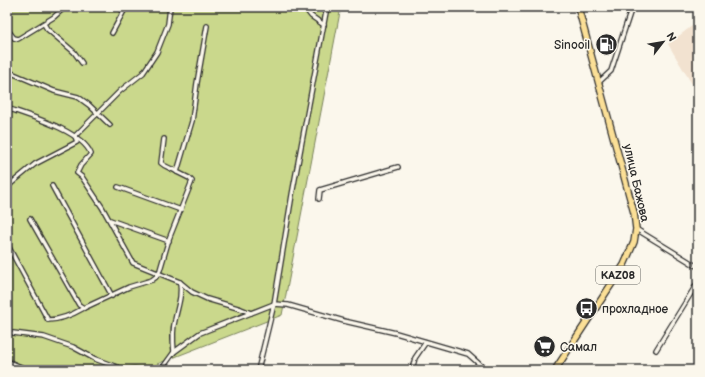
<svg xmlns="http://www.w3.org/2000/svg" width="705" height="377" font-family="'Balsamiq Sans',sans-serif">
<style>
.built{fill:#f2e2d0}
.green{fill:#cad88c;stroke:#7a825c}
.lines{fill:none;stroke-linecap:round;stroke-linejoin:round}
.minor-casing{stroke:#2b2b2b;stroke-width:6}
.trunk-casing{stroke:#2b2b2b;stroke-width:8}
.minor{stroke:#fbf7ec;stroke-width:3.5}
.trunk{stroke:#fbdf96;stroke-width:5.5}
.labels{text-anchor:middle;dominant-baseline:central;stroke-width:3;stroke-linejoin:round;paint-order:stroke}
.shield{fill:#fbf7ec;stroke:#696865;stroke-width:1}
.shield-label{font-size:11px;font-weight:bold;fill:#2b2b2b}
.poi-label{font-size:12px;fill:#2b2b2b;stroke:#fbf7ec;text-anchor:start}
.street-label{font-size:12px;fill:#2b2b2b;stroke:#fbf7ec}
</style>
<rect width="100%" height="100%" fill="#fbf7ec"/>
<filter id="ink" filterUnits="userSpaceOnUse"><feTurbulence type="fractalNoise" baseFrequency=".025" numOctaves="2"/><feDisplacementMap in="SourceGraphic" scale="8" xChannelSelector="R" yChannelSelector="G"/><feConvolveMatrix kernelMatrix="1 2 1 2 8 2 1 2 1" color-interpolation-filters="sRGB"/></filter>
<g filter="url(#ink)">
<polygon class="built" points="698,7 698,94 668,44 696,23 696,9"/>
<polygon class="green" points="7,7 341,7 282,315 157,364 155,370 7,370"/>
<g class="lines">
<defs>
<g id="minor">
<polyline points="304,7 311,16 324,25"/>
<polyline points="7,8 8,7"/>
<polyline points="44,24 47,29 74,52 82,63"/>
<polyline points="7,29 14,38 18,39 54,17 65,7"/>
<polyline points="112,33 126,7"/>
<polyline points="7,71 54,91 78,97 89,105 110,125"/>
<polyline points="598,83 611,71 630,13 634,7"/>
<path d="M7 108C30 116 82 131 91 154L81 165 77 173 82 177 102 207 133 263 180 282 192 292 207 299 241 309 251 313"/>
<path d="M164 139 161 163C166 168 172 168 177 172"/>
<polyline points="52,186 112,296"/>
<polyline points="7,187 35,164 77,142 75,136 120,91 143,73 157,52 168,24 170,7"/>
<polyline points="118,187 181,210"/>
<polyline points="319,199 320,190 398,167"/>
<polyline points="30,219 79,305 84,308 129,287 152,280 156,277 160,270 169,239 192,181 189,178 177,172 192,121 197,83 207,26"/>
<polyline points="110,220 169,241"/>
<polyline points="636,229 698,267"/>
<path d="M7 244 48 320C61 320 72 315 84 308"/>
<polyline points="13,333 44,337 73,347 95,359 125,370"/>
<polyline points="656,350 698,282"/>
<path d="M174 352C173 341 172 330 175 320 178 305 182 297 180 282"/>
<polyline points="7,361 28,370"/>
<polyline points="130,370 134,369 139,370"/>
<polyline points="161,370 174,352 200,333 274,304 288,305 344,321 396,333 468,354 486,370"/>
<polyline points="258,370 274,304 292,195 327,7"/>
<polyline points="412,370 415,358 426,342"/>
</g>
<polyline id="trunk" points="555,370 624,265 634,242 636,229 634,213 578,7"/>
</defs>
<use href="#minor" class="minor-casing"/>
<use href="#trunk" class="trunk-casing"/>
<use href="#minor" class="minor"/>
<use href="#trunk" class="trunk"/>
</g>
</g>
<defs>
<symbol id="fuel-disc" viewBox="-11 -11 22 22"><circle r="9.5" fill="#2b2b2b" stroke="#fbf7ec"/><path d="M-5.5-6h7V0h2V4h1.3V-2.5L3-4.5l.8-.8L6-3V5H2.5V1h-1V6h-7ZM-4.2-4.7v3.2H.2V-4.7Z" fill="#fff"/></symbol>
<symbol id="bus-disc" viewBox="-11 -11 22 22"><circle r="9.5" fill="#2b2b2b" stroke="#fbf7ec"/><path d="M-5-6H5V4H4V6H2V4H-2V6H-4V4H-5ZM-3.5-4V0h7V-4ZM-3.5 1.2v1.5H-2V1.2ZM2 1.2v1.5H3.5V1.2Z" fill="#fff"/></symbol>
<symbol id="supermarket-disc" viewBox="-11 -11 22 22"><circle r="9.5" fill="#2b2b2b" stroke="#fbf7ec"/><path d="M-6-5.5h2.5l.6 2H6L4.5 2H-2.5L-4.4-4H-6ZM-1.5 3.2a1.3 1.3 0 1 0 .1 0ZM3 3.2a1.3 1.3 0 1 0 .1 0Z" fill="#fff"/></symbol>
</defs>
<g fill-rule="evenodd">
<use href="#fuel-disc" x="594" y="32" width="25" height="25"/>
<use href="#bus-disc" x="574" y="296" width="25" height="25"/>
<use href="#supermarket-disc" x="532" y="334" width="25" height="25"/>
</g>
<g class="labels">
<rect class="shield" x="596" y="266" width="44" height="18" rx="3"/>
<g class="shield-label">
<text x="618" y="275">KAZ08</text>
</g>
<g class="poi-label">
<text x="590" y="45" text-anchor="end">Sinooil</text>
<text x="602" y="309">прохладное</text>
<text x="560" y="347">Самал</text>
</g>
<g class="street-label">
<text transform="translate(636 183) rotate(77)">улица Бажова</text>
</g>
</g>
<rect width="705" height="377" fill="none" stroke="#fbf7ec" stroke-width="24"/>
<rect x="12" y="12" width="681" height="353" fill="none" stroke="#2b2b2b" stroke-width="1.5" filter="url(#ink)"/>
<g transform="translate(663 42) rotate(59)" stroke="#fbf7ec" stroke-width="3" paint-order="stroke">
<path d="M0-3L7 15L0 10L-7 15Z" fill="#2b2b2b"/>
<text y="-6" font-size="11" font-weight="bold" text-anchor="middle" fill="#2b2b2b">N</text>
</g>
</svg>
